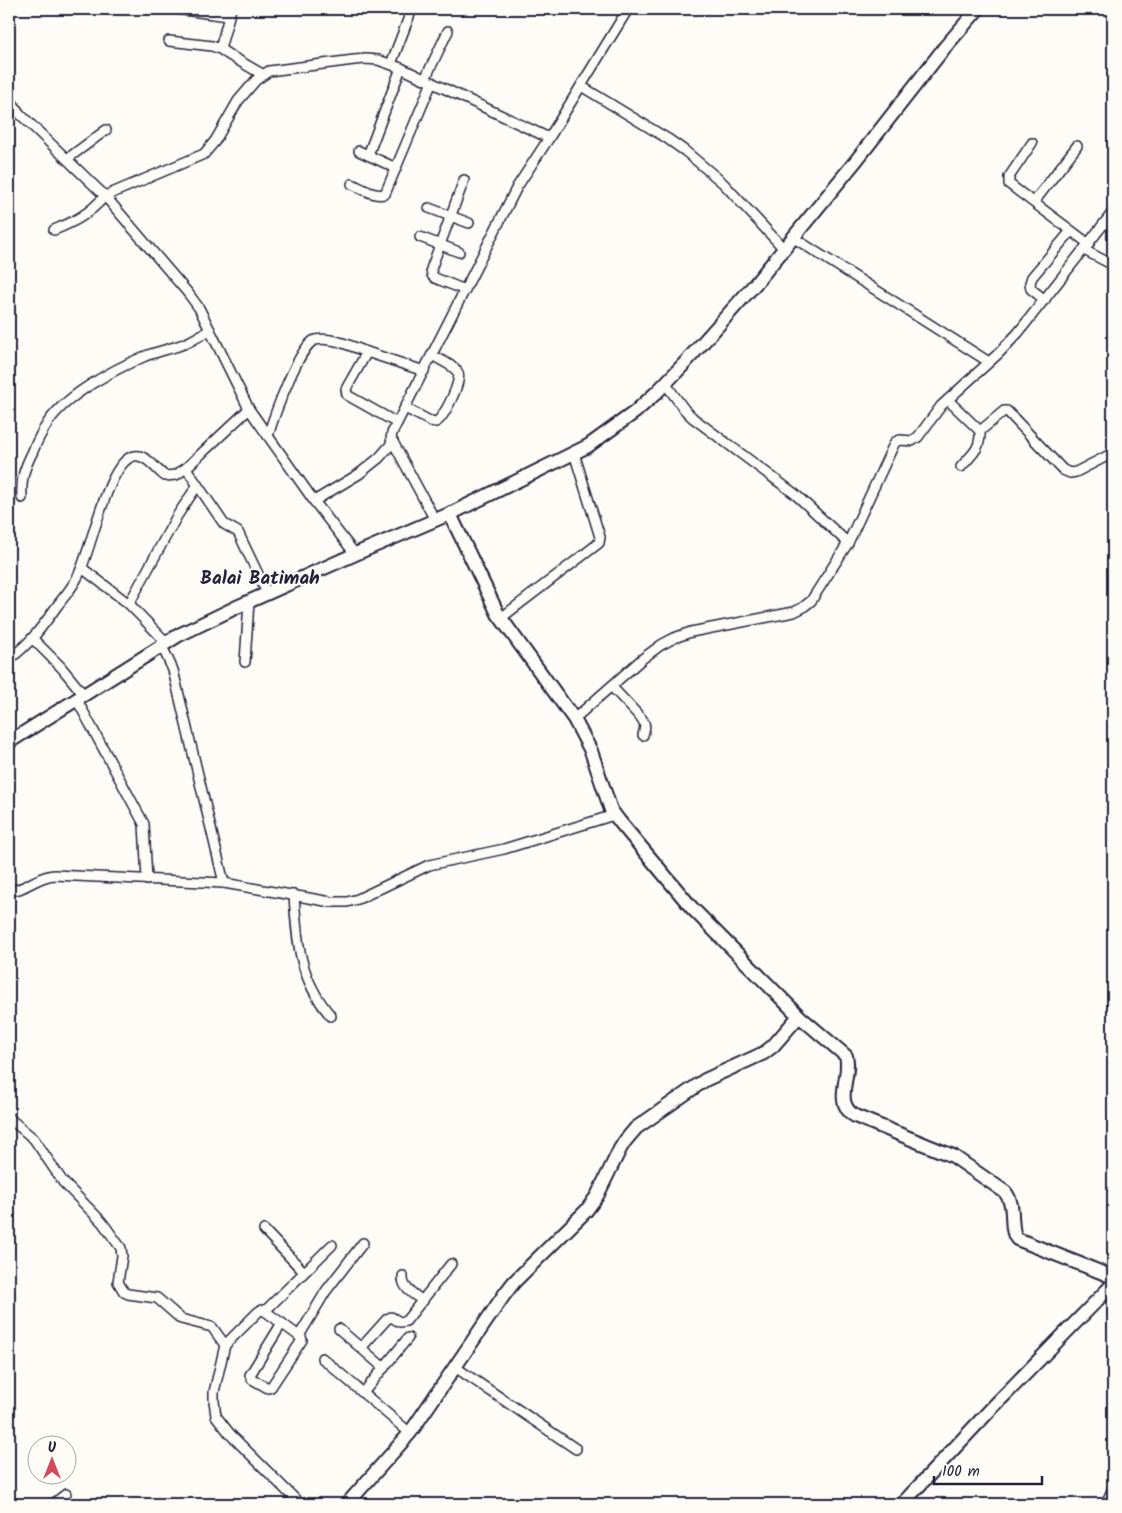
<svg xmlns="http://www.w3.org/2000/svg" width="1122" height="1513" font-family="Kalam,sans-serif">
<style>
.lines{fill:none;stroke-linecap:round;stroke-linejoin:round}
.street-casing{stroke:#22223b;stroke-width:12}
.secondary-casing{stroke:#22223b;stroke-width:16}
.street{stroke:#fdfcf7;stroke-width:9}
.secondary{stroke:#fdfcf7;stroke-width:12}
.labels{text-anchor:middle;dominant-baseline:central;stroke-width:4.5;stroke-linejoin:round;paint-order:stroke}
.quarter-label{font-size:19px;font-weight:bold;fill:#22223b;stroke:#fdfcf7}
</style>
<rect width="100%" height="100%" fill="#fdfcf7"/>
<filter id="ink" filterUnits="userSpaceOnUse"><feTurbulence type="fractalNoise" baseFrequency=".02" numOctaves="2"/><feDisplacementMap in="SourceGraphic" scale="10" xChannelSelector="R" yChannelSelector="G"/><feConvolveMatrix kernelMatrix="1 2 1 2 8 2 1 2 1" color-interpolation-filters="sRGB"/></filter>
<g filter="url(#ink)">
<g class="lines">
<defs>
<g id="street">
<polyline points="176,9 228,16"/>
<polyline points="169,41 212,46 220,49 229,55 262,74"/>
<polyline points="220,49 231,9"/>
<polyline points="391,64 412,9"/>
<polyline points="425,79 448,31"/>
<polyline points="581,86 668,139 685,151 723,183 784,249"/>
<polyline points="9,98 20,114 105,196 188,293 199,308 249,409 314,501 355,554"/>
<polyline points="1032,143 1009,177 1009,184 1089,244"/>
<polyline points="359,151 396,168"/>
<polyline points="368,155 401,68"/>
<polyline points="67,159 106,130"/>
<polyline points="464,180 431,269 432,275 435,278 465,290"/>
<path d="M352 184C362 188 374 197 385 194L432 82"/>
<polyline points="1034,202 1077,146"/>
<polyline points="429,208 469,223"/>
<path d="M54 230C76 221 89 214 105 196L204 154 215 141 238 101 256 80 269 71 354 60 366 59 378 60 401 68 549 138"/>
<polyline points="420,237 459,252"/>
<polyline points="794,238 989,362"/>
<polyline points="1084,250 1113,265"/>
<polyline points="1045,300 1031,289 1030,283 1032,277 1071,231"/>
<polyline points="665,383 684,409 693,418 795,494 848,543"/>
<polyline points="948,400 980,431 1004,411 1007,411 1063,470 1070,473 1076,472 1113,453"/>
<path d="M405 408 430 421 436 422C444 418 462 381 458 373 455 366 438 359 432 355"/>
<polyline points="397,423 347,395 346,389 367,352 424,371"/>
<path d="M268 436C273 419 299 345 315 340 332 336 352 347 367 352"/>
<path d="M961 467C972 454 981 449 980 431"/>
<polyline points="186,468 224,524 238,532 267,593"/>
<path d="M22 498C21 478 24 469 33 451 37 441 43 430 49 421 68 394 113 370 143 357 157 351 172 349 186 343 194 340 202 334 210 330"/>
<polyline points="314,501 359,474 379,458 393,442"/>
<polyline points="435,520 393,442 391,439 392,433 517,187 549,138 628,9"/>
<polyline points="82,568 129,604 167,643"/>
<polyline points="129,604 177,516 197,486"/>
<polyline points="501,618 599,543 600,537 574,453"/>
<polyline points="33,639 61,667 84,695"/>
<polyline points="162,646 173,670 224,883"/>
<path d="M9 659C29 645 43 626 57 606 64 597 72 588 77 578 91 554 107 461 134 456 146 453 157 471 165 476L176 475 186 468 249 409"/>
<polyline points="245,662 249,602"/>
<path d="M612 687 642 719C646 725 645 728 643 735"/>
<polyline points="77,700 144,824 147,880"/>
<polyline points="574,719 642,659 661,645 674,638 691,632 794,612 802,608 811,601 848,543 895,442 900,440 912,441 918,437 941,406 998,354 1018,333 1113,212"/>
<path d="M9 891C24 891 37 876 54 875L224 883 331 902H347L358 899 429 865 504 849 614 815"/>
<path d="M294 895C297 942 299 979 331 1016"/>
<polyline points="9,1118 34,1139 63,1182 102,1222 121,1248 122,1256 118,1282 124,1292 128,1294 157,1298 181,1319 212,1327 225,1345 214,1392 214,1401 216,1416 230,1434 300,1504"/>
<polyline points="264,1230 304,1272"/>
<path d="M403 1276C402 1289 414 1294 423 1301"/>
<polyline points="265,1311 332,1245"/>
<polyline points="282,1323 250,1375 252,1379 268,1388 271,1387 302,1340 301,1337 299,1336 326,1291 363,1243"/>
<polyline points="339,1329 384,1368"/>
<polyline points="225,1345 258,1312 261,1310 265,1311 299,1336"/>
<polyline points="361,1348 387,1319 391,1317 400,1322 406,1321 451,1264"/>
<polyline points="322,1358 410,1433"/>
<polyline points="455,1367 576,1449"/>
<polyline points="363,1393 408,1338"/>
<polyline points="53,1504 66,1494"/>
<polyline points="1106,1504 1113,1488"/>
</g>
<g id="secondary">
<path d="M450 514 498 614 574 719 591 751 611 810 620 822 692 908 799 1016 846 1056C852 1076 832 1102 855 1116L953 1156 1005 1192C1017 1206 1008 1228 1017 1239L1113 1277"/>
<polyline points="9,742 179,635 239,606 360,552 454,512 588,446 635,412 657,392 683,365 756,283 855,162 945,47 978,9"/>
<polyline points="347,1504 410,1433 504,1295 514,1282 586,1211 597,1196 620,1149 625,1141 636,1128 705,1080 764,1053 773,1046 799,1016"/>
<polyline points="902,1504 992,1408 1113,1284"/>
</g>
</defs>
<use href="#street" class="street-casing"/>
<use href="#secondary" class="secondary-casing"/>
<use href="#street" class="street"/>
<use href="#secondary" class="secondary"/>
</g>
</g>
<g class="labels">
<g class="quarter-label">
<text x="260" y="579">Balai Batimah</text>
</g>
</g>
<rect width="1122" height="1513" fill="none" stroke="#fdfcf7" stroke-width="30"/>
<rect x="15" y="15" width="1092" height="1483" fill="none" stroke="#22223b" stroke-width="2" filter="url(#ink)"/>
<g transform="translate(52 1460)"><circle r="24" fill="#fdfcf7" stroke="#a5a5ac"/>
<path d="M0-4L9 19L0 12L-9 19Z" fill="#d1495b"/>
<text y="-8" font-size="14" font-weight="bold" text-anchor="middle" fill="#22223b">U</text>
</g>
<path d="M934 1476v8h108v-8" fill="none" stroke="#22223b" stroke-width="2.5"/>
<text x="942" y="1476" font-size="15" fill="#22223b" stroke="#fdfcf7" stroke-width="4" paint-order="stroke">100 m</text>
</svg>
